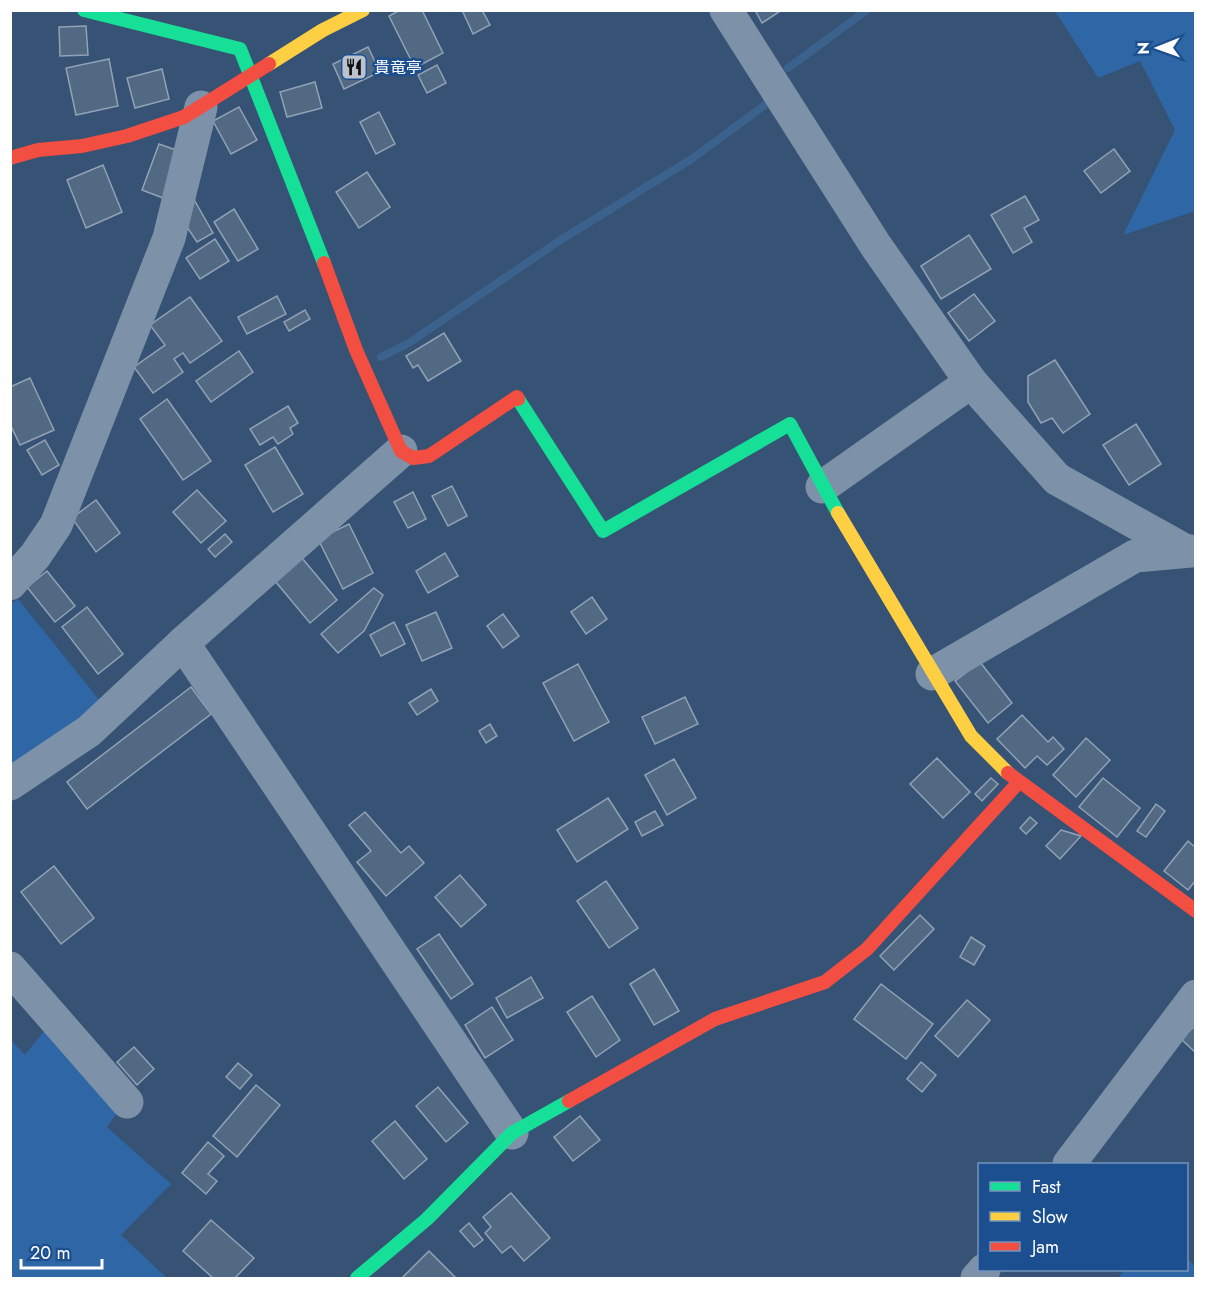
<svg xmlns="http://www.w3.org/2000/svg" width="1206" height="1289" font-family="Jost,'Noto Sans JP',sans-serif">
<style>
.green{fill:#2f66a5}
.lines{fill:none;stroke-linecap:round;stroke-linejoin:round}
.stream{stroke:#3b618d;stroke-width:8}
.building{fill:#526984;stroke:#92a2b6;stroke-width:1.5}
.street{stroke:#7d92a8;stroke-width:33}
.fast{stroke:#16e098;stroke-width:14}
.slow{stroke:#ffcf43;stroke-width:14}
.jam{stroke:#f24e42;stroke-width:14}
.labels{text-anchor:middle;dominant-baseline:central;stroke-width:5;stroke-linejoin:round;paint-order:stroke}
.poi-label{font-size:16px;fill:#fff;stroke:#1b4f8f;text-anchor:start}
</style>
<rect width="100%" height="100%" fill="#365274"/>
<g class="green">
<polygon points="1055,11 1195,11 1195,211 1123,235 1175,130 1140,61 1098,78"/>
<polygon points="18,599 104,706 10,772 10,604"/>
<polygon points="52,1021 125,1101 107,1127 171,1184 121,1235 167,1278 11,1278 10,1039 25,1055"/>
<polygon points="1187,1258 1195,1267 1195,1278 1118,1278 1124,1270 1186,1270"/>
</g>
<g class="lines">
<g class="stream">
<polyline points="788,68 867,10"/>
<polyline points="381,357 409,343 559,241 693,158 769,102"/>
</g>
</g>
<g class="building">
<polygon points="400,10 422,10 443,53 415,68 389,16"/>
<polygon points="462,10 482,10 490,25 473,34"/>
<polygon points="755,10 782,10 762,23"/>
<polygon points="86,26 88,55 60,56 59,27"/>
<polygon points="368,47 380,72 344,89 333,64"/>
<polygon points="109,59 118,106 76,115 66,68"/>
<polygon points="437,65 446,83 427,93 418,75"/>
<polygon points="162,69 169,99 135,108 127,78"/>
<polygon points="315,82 322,108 287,117 280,92"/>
<polygon points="239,107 257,140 231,154 213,121"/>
<polygon points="379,112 395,144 376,154 360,122"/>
<polygon points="159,144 179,151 163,198 142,190"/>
<polygon points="1114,149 1130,171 1101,193 1084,171"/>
<polygon points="103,165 122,212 86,228 67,180"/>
<polygon points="367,172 390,207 359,228 336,192"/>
<polygon points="192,196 213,233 197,242 185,224"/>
<polygon points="1025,196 1039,220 1024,228 1032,242 1013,253 991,215"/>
<polygon points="234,209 258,249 238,261 214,222"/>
<polygon points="969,235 991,269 941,299 921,266"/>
<polygon points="215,239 229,261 200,279 186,258"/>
<polygon points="974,294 995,321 969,341 948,313"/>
<polygon points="277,296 286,314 247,334 238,317"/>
<polygon points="190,297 222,341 190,363 183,353 174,359 183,372 153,393 134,367 165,345 150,325"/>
<polygon points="305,310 310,319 289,331 284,322"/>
<polygon points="444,333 461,361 428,381 418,365 413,368 406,356"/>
<polygon points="239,351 253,372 211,402 196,381"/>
<polygon points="1055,360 1090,414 1063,433 1052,418 1041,423 1028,402 1028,376"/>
<polygon points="30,378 54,430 20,445 10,424 10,387"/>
<polygon points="167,399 211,461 183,480 140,419"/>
<polygon points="288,406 298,423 290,428 293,434 278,444 273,437 260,445 250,429"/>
<polygon points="1136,424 1161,464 1129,485 1103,445"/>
<polygon points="45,440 59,465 42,475 27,450"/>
<polygon points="275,447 303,494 273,512 245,465"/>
<polygon points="452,486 467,516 448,526 432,496"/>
<polygon points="197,490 226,521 201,543 173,512"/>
<polygon points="413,492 426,519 408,528 394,502"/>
<polygon points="96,500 120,533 96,552 72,518"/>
<polygon points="349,524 373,573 343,589 318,539"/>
<polygon points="225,534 232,542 215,557 208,549"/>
<polygon points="445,553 458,576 428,593 416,571"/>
<polygon points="302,558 337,600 310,623 275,581"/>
<polygon points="47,571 75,606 55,622 27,587"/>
<polygon points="374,588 383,595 364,631 338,653 321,634"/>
<polygon points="592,597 607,619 586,634 571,612"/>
<polygon points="87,607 123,654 98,674 62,627"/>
<polygon points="436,612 452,648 422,661 406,625"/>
<polygon points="503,614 519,636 503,648 487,626"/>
<polygon points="394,622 405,644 381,656 370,635"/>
<polygon points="980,662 1012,703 988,723 955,681"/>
<polygon points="578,664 609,722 574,741 543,683"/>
<polygon points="191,687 211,714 87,809 67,782"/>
<polygon points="431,689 438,701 417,715 409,703"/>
<polygon points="685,697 698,724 655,744 642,717"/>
<polygon points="1022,715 1048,742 1053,737 1064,749 1047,765 1037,756 1025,768 997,739"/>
<polygon points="490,724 497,736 486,743 479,731"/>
<polygon points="1086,738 1110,760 1076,797 1053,775"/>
<polygon points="937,758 970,792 943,818 910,784"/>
<polygon points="674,759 696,798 667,815 645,775"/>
<polygon points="991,778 998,784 982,801 975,794"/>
<polygon points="1103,778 1140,808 1117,837 1079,807"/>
<polygon points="608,798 628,829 577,862 557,830"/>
<polygon points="1156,804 1165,811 1146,837 1137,831"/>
<polygon points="655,811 663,825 642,836 635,822"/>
<polygon points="365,812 401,853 409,846 424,863 386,896 357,862 371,851 349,825"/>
<polygon points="1030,817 1037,823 1026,834 1020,828"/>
<polygon points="1061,830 1081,836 1060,859 1046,846"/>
<polygon points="1188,841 1196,848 1196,880 1188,890 1164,871"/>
<polygon points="54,866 94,918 61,944 21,892"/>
<polygon points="460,875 486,905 461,927 435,897"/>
<polygon points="606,881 638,928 609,948 577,901"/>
<polygon points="920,915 934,929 894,970 880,956"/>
<polygon points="439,934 473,984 451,999 417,949"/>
<polygon points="971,937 985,946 974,965 960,957"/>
<polygon points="654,969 679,1011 654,1025 630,984"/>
<polygon points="531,977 543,998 507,1018 496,998"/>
<polygon points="881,984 933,1024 906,1059 854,1019"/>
<polygon points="592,996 620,1040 596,1057 567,1012"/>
<polygon points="967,1000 990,1020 958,1057 935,1036"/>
<polygon points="492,1007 513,1040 485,1058 465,1025"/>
<polygon points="1196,1025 1196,1053 1181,1039"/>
<polygon points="134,1047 154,1069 137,1085 117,1062"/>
<polygon points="921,1062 936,1075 922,1092 907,1079"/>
<polygon points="238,1063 252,1075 240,1089 226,1077"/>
<polygon points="256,1085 280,1105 237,1157 213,1136"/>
<polygon points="438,1087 468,1123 446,1142 416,1106"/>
<polygon points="580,1116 600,1140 573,1161 554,1137"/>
<polygon points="395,1121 427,1159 404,1179 372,1141"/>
<polygon points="208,1142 224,1156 208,1174 217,1181 206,1194 182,1173"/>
<polygon points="511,1193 550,1238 524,1261 511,1246 502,1253 485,1233 491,1227 483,1217"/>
<polygon points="211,1220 254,1258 235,1278 213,1278 183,1251"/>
<polygon points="469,1223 483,1240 474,1247 460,1231"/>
<polygon points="429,1251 456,1278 402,1278"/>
</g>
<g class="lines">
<g class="street">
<polyline points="726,10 876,246 971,382 1057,479 1186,551"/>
<polyline points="822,487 971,382"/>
<polyline points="10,584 35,556 56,525 169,238 201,107"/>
<polyline points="183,643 512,1133"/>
<polyline points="932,674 1135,556 1191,551"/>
<polyline points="10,784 89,731 183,643 401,451"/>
<polyline points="10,968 127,1102"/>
<polyline points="1069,1164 1196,996"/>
<polyline points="977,1278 984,1270"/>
</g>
<g class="fast">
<polyline points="84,10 240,49 324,263"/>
<polyline points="518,399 603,531 790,424 838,513"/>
<polyline points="357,1278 427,1219 512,1133 569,1101"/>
</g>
<g class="slow">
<polyline points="269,64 323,30 363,10"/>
<polyline points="838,513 971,736 1008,773"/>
</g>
<g class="jam">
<polyline points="10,158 38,150 82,146 127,136 184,117 269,64"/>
<polyline points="324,263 356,350 401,451 413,458 429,456 517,397 518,399"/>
<polyline points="1008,773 1196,911"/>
<polyline points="569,1101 715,1019 825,982 867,949 1018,783"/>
</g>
</g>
<defs>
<symbol id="restaurant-square" viewBox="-11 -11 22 22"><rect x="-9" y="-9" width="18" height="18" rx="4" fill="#b9c2ce" stroke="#1b4f8f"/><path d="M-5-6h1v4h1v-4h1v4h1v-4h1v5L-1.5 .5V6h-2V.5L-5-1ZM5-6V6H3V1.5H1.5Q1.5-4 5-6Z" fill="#111"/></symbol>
</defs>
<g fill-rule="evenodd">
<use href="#restaurant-square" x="339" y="52" width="30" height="30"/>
</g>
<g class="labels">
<g class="poi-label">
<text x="374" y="67">貴竜亭</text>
</g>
</g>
<rect width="1206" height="1289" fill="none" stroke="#ffffff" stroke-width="24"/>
<rect x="978" y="1163" width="210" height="108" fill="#1b4f8f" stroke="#7695bc" stroke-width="1.5"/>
<rect x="990" y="1182" width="30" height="9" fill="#16e098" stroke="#7695bc" stroke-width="1.5"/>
<text x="1032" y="1193" font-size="18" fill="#ffffff">Fast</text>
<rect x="990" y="1212" width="30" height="9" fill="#ffcf43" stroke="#7695bc" stroke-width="1.5"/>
<text x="1032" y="1223" font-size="18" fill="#ffffff">Slow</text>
<rect x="990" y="1242" width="30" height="9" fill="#f24e42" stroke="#7695bc" stroke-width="1.5"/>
<text x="1032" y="1253" font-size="18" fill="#ffffff">Jam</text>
<g transform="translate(1158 48) rotate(269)" stroke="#1b4f8f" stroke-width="4.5" paint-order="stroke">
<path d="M0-4.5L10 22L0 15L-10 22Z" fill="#ffffff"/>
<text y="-9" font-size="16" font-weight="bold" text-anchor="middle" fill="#ffffff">N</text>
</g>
<path d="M21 1259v9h81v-9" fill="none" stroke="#ffffff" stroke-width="3"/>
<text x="30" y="1259" font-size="18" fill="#ffffff" stroke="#1b4f8f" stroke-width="4.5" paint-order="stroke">20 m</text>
</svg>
